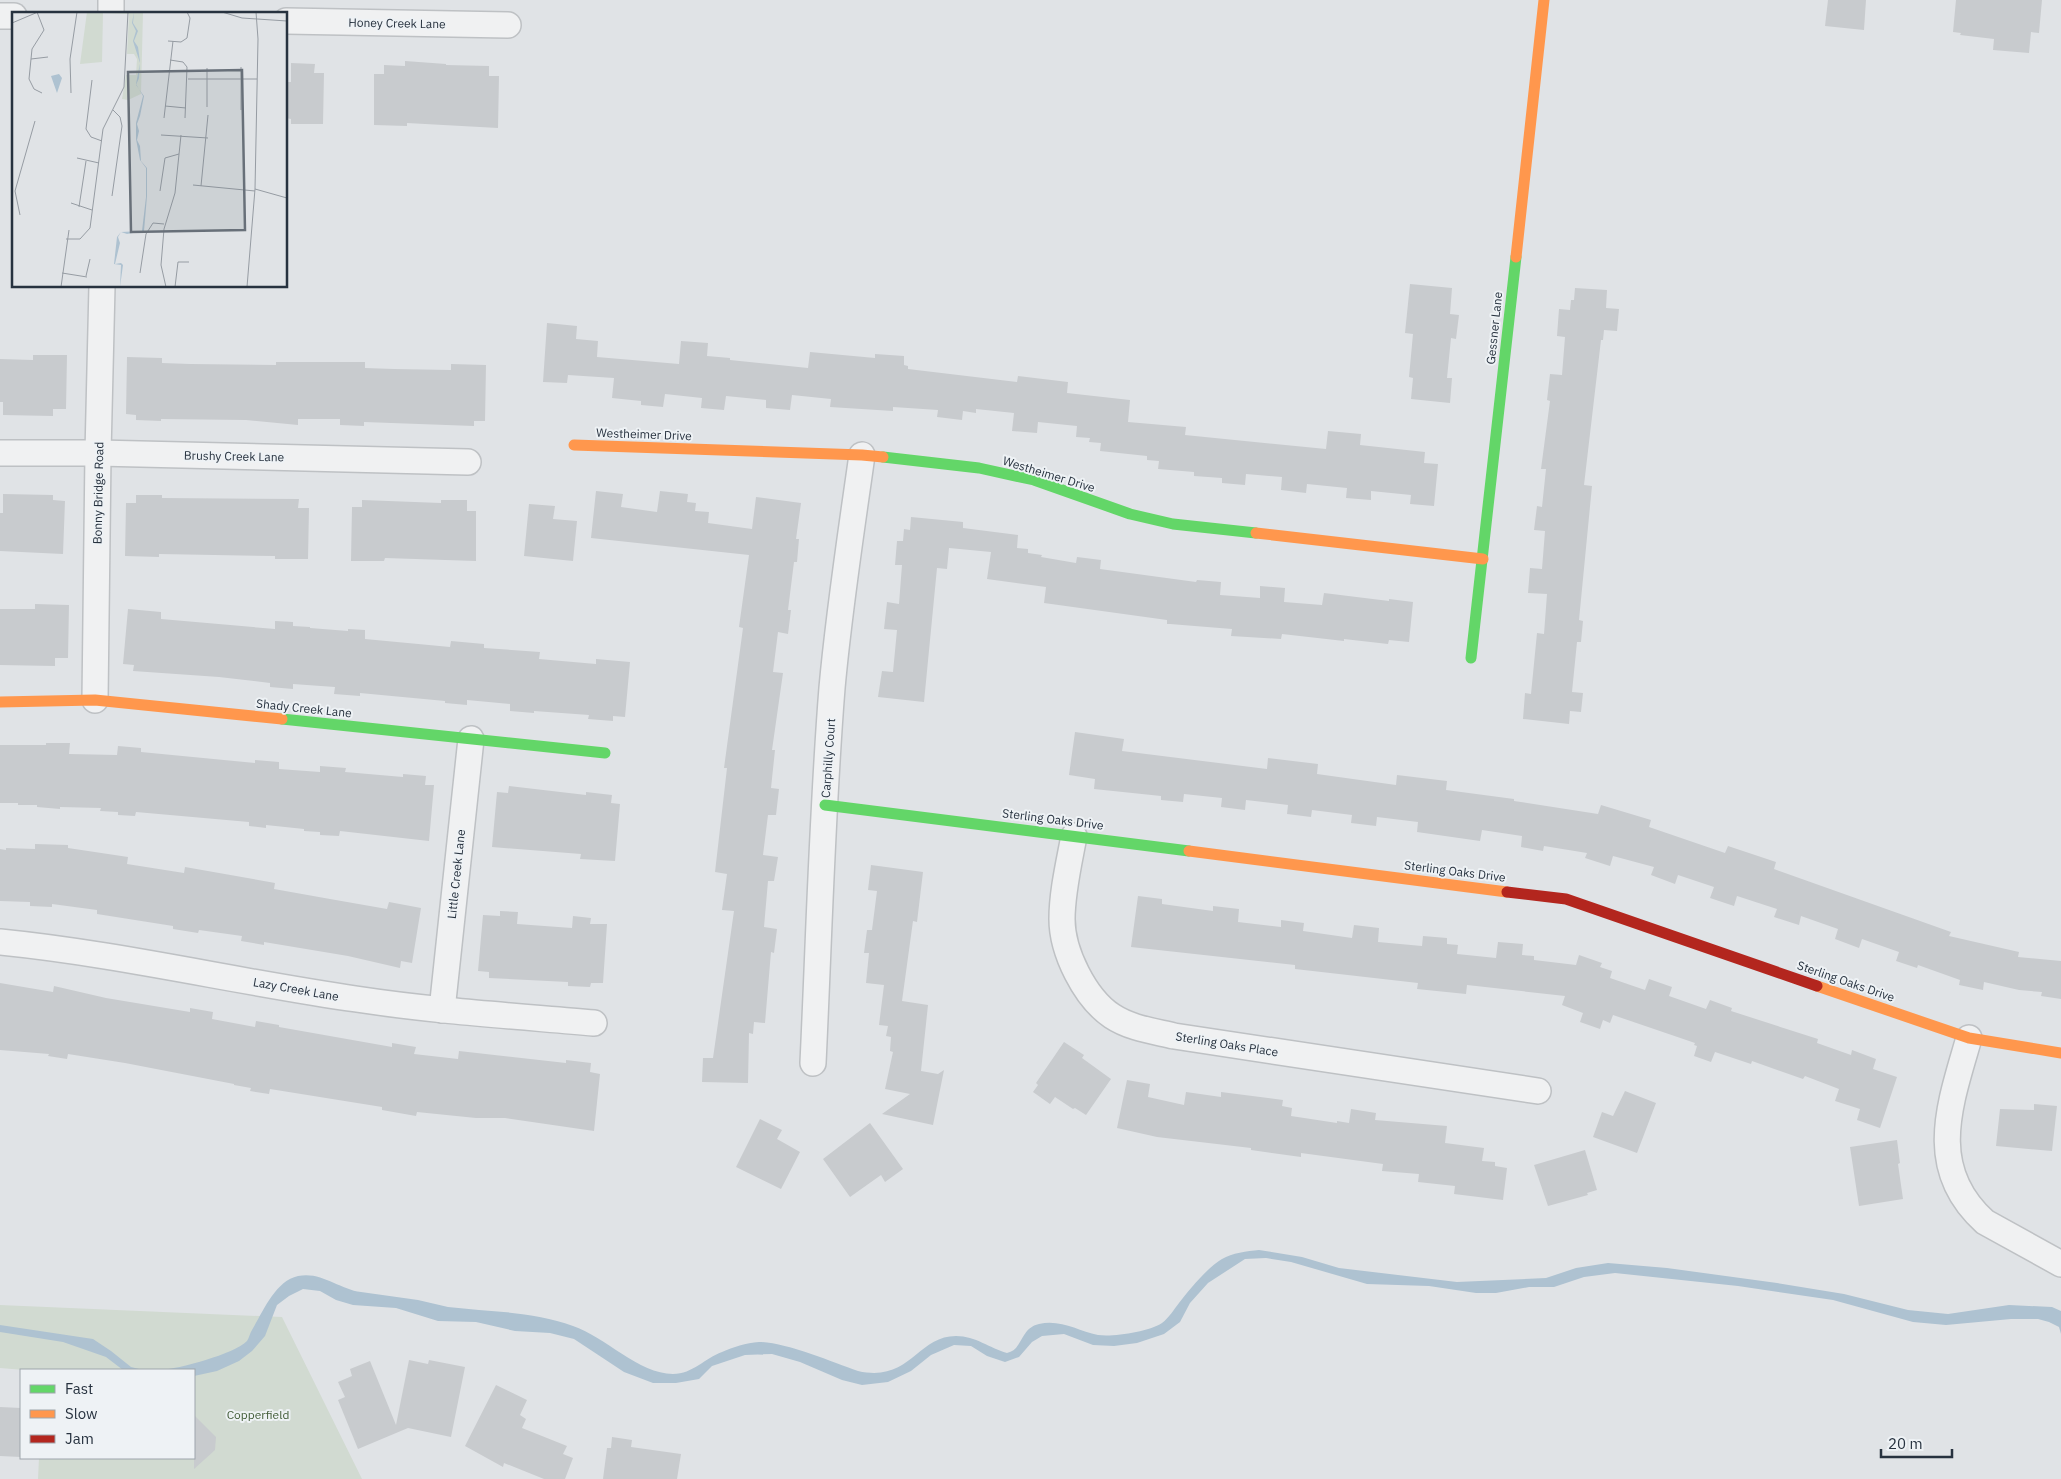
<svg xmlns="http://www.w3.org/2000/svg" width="2061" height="1479" font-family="'IBM Plex Sans',sans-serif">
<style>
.green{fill:#d1dad1}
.water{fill:#aec2d1}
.building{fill:#c8cbce}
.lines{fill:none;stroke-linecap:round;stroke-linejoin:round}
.street-casing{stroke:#bec1c4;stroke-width:28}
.street{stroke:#f0f1f2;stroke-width:25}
.fast{stroke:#63d668;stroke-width:11}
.slow{stroke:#ff974d;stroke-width:11}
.jam{stroke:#b3261e;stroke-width:11}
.labels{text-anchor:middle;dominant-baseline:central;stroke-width:4;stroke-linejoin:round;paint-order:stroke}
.street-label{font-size:12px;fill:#27323f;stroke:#eef2f5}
.park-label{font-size:12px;fill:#3f5a35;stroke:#eef2f5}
.inset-road{fill:none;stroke:#969ca3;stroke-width:1}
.view{fill:#687079;fill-opacity:0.15;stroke:#687079;stroke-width:2.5}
.inset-edge{fill:none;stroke:#27323f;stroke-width:2.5}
</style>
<rect width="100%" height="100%" fill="#e0e3e6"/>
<polygon class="green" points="0,1305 282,1317 362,1479 38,1479 39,1458 194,1458 194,1370 24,1370 0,1368"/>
<g class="water">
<path d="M1259 1250 1302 1257 1339 1268 1457 1282 1546 1278 1576 1268 1608 1263 1667 1268 1777 1283 1844 1294 1908 1310 1948 1314 2009 1305 2052 1307 2061 1311V1334L2059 1327 2049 1322 2038 1319H2011L1946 1325 1913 1322 1833 1300 1738 1286 1615 1273 1584 1277 1554 1287H1529L1496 1293H1476L1429 1286 1367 1284 1291 1262 1266 1258 1245 1259 1208 1283 1190 1303 1180 1322 1164 1334 1137 1343 1114 1346 1093 1345 1064 1334 1042 1336 1032 1342 1019 1357 1005 1362 987 1356 971 1346 954 1345 931 1355 911 1371 888 1382 862 1385 842 1380 800 1362 772 1354 745 1355 712 1366 699 1379 676 1383H653L624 1372 574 1339 550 1333 515 1331 476 1322 438 1321 396 1308 353 1305 336 1300 320 1291 303 1289 289 1296 277 1305 265 1336 252 1351 239 1361 217 1371 194 1376V1370H160C179 1369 234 1354 247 1341 249 1338 250 1333 252 1330 263 1312 275 1281 298 1276 321 1271 339 1289 361 1292 380 1295 399 1297 418 1300 428 1302 438 1305 448 1307 490 1312 533 1311 573 1326 604 1336 639 1374 673 1374 693 1374 705 1358 722 1352 733 1347 746 1343 759 1342 785 1342 832 1362 858 1371 910 1383 917 1336 956 1336 976 1336 989 1348 1007 1353 1023 1350 1020 1328 1039 1324 1061 1319 1078 1331 1098 1335 1114 1337 1148 1332 1162 1323 1169 1318 1174 1309 1179 1303 1189 1290 1208 1267 1222 1259 1232 1253 1247 1251 1259 1250Z"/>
<polygon points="0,1325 93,1339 111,1351 131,1367 143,1370 123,1370 106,1357 63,1342 0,1332"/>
</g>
<g class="building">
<polygon points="1828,0 1866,0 1864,30 1825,26"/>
<polygon points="1956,0 2042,0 2039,33 2031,32 2029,53 1993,50 1994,39 1960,35 1961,33 1953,32"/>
<polygon points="405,61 446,64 446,65 489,66 489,76 499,76 498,128 407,123 407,126 374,125 374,74 384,74 384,65 405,66"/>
<polygon points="291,63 315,64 314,73 324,73 323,124 291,124 291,119 286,118 286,82 291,82"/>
<polygon points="1410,284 1452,288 1450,314 1459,315 1456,339 1451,338 1447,378 1452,378 1450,403 1411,399 1413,378 1409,377 1413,334 1405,333"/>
<polygon points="1575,288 1607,290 1606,308 1619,309 1617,331 1604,330 1603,340 1601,340 1584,485 1592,486 1579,620 1583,621 1581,642 1577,642 1572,692 1583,693 1581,712 1570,711 1569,724 1523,719 1525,693 1531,694 1537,633 1544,634 1547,594 1528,593 1530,568 1542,569 1545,531 1534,530 1537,506 1542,507 1546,469 1541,469 1550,401 1547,400 1550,374 1562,375 1565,337 1557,336 1559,309 1570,310 1571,300 1574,300"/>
<polygon points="547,323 577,326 576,339 598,341 597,357 679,364 681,341 708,343 707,356 730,358 730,360 808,368 810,352 875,358 875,354 904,356 904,365 908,366 908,369 1017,382 1018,376 1068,382 1067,393 1130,400 1128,422 1186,427 1185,435 1326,449 1328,431 1361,434 1360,445 1425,452 1424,463 1438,464 1434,506 1410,504 1411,495 1371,491 1371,500 1346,498 1347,488 1307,484 1306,493 1281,490 1282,477 1246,474 1245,485 1222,483 1222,478 1194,476 1194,472 1158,469 1159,461 1147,460 1147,456 1100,451 1101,443 1089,442 1090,438 1076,437 1077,426 1038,422 1037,433 1012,431 1014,413 976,409 976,413 963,411 962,420 937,417 938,410 893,407 893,411 830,407 831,399 792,395 790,410 766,408 766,400 726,396 724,410 701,408 702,398 665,394 663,407 641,405 641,401 612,398 614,378 568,375 567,383 543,382"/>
<polygon points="33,355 67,355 66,409 53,409 53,416 3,415 3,402 0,402 0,359 33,360"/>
<polygon points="127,357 162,358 162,363 190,364 276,365 276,362 365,362 365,368 394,369 451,370 451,364 486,365 485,421 474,421 474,426 364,422 364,426 340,425 340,419 298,419 298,425 246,420 161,419 161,421 136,420 136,415 126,414"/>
<polygon points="596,491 623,494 621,507 657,512 660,491 688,494 687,502 696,503 695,511 709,512 708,523 752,529 756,497 801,503 796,539 799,539 797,562 794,562 788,610 791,610 788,634 778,632 773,672 783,673 772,750 775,750 771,788 779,789 776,815 768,815 763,855 778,857 774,881 768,881 764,927 777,929 774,953 771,952 765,1023 754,1022 753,1034 749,1033 748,1083 702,1082 703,1058 713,1058 734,911 722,910 727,874 715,872 727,768 724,768 743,628 739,627 749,555 591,538"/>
<polygon points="3,494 53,495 53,500 65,501 63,554 0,551 0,513 3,513"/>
<polygon points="136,495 162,495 162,498 299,499 298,508 309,508 308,559 275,559 275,556 159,554 159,557 125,556 126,503 136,503"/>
<polygon points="362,500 441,503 441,500 467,500 467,511 476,511 476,561 385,558 384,561 351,561 352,507 362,507"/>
<polygon points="529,504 555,506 553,519 577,521 573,561 524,556"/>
<polygon points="911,517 963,522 963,528 1018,535 1017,548 1028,549 1028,553 1042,555 1041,557 1076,563 1077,557 1101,560 1100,569 1196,582 1197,580 1221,582 1220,595 1260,598 1260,586 1285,588 1284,602 1322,605 1324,593 1389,601 1389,599 1413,602 1409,642 1389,640 1388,644 1344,639 1344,641 1282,634 1281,639 1231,636 1232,629 1170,624 1167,624 1167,620 1044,603 1046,587 987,579 991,552 949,548 947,569 937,568 924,702 878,697 882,671 893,672 897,630 884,629 887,602 899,604 902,565 895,565 897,541 903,541 904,529 910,530"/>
<polygon points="35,604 69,605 68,658 55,658 55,666 0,665 0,609 35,609"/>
<polygon points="128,609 161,612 161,619 275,629 275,621 293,622 293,626 310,627 310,628 348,631 348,629 365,630 365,639 450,647 451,641 484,644 484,648 540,652 539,659 596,664 596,659 630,662 625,717 613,716 613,721 588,719 589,715 534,711 534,713 510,711 510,704 467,700 467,705 445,703 445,701 360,693 360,696 334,694 335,687 293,684 293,689 270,687 270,683 219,677 133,671 134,665 123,664"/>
<polygon points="1075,732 1124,739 1122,751 1267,769 1268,758 1318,764 1317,774 1396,785 1397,775 1447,781 1446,790 1514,799 1514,801 1598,814 1601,805 1651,820 1649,827 1725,853 1728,846 1776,862 1774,869 1951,932 1949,936 2019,952 2018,957 2061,961 2061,999 2041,996 2042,992 2019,990 1984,982 1983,990 1959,985 1960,980 1918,965 1917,968 1896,961 1899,952 1862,939 1859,948 1835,939 1838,929 1801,916 1799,925 1774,917 1777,909 1737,896 1734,906 1710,898 1714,887 1678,875 1675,884 1651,875 1654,867 1613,856 1610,866 1585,858 1587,853 1544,846 1543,851 1521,847 1522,836 1482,830 1480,841 1417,832 1418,822 1377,817 1376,826 1351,823 1352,815 1312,810 1311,817 1287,814 1288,805 1246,800 1245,810 1221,807 1222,798 1184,794 1183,802 1161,800 1161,796 1094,789 1095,779 1069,775"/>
<polygon points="46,743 70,743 69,754 117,755 118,746 141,748 141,752 255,763 255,760 279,762 279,769 320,772 320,766 346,768 345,772 403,777 403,774 426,776 425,785 434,785 429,841 340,831 339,836 320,835 320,832 304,831 304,829 266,825 266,828 249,826 249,822 136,812 135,816 118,815 118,812 100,811 101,808 60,807 60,809 37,807 37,805 18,805 18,803 0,803 0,745 46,745"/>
<polygon points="509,786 586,795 586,792 612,795 611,803 620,804 615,861 580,859 581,854 492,847 497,792 508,793"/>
<polygon points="35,844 68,845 68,848 128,857 127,864 184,873 185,867 275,883 274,889 330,899 387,909 389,902 421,908 412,963 401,961 400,968 348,956 264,942 264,945 241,941 242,936 199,930 198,933 173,929 173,926 97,914 97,910 52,904 52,907 30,906 30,902 0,901 0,849 6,850 6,848 35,849"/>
<polygon points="871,865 923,872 917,922 913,921 902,1001 928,1005 921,1071 938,1074 944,1070 933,1125 882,1114 910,1094 885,1089 893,1052 890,1051 891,1037 886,1036 888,1026 879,1025 884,985 866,983 869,953 864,953 867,930 872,930 877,891 868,890"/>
<polygon points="1138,896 1162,899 1162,904 1213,911 1213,906 1239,909 1238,922 1281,927 1281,920 1304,923 1303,931 1352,938 1354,925 1379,928 1378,942 1422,946 1423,936 1447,938 1447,944 1458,945 1457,954 1496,958 1498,942 1523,944 1522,955 1534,956 1534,960 1576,965 1579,955 1602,963 1600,967 1612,971 1610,978 1645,990 1649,979 1672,987 1669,996 1706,1009 1710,1000 1732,1008 1731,1011 1818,1039 1817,1043 1851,1055 1852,1050 1876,1059 1873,1069 1897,1077 1880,1128 1857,1120 1860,1109 1835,1101 1839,1089 1805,1076 1803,1079 1752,1061 1751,1064 1715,1052 1711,1062 1694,1056 1697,1046 1694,1045 1695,1043 1613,1015 1610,1023 1603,1020 1600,1029 1580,1022 1583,1013 1562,1005 1565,996 1467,985 1466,994 1417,989 1418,983 1295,969 1295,965 1131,947"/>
<polygon points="500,911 518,912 517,924 572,928 573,916 591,918 590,924 607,924 603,983 591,983 590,987 568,986 568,982 489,978 489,972 478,971 483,915 500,916"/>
<polygon points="0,983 53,992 54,986 106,998 190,1012 190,1008 213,1012 212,1019 255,1027 256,1021 279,1025 279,1027 392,1047 392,1043 416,1047 414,1054 458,1059 459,1051 566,1063 566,1060 591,1063 590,1072 600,1074 594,1131 505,1118 476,1118 417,1112 416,1116 382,1110 382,1107 270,1089 269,1094 250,1091 251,1088 234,1085 234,1084 125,1063 68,1054 67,1059 48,1056 49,1054 0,1050"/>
<polygon points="1064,1042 1084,1055 1082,1058 1111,1079 1086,1115 1075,1108 1073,1109 1055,1097 1050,1104 1033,1092 1038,1085 1036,1083"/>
<polygon points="1127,1080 1150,1084 1148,1097 1184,1105 1186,1092 1221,1097 1221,1092 1283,1100 1282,1106 1292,1108 1291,1116 1337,1123 1337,1121 1349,1123 1351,1109 1376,1113 1375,1120 1447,1126 1445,1143 1484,1148 1482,1161 1495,1162 1495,1166 1507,1168 1503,1200 1454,1194 1455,1186 1418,1182 1419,1174 1382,1171 1383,1164 1301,1153 1301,1157 1251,1150 1251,1148 1157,1137 1117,1128"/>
<polygon points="1625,1091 1656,1103 1637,1153 1593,1137 1602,1112 1613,1116"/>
<polygon points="2034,1104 2057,1106 2052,1151 1996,1146 2000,1109 2034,1110"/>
<polygon points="760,1119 782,1130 777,1139 800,1152 781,1189 736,1167"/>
<polygon points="870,1123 903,1169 885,1182 881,1175 850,1197 823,1159"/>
<polygon points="1897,1140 1900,1163 1898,1164 1903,1199 1859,1206 1850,1147"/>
<polygon points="1585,1150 1597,1190 1587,1193 1588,1195 1548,1206 1534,1165"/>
<polygon points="409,1360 428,1364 429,1360 465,1367 451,1437 408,1428 358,1449 338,1400 345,1397 338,1382 352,1376 350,1369 370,1361 396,1425"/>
<polygon points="496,1385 527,1400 520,1415 526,1419 522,1428 567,1446 563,1454 573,1458 565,1479 544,1479 504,1463 503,1467 465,1446"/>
<polygon points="0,1407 21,1408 21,1457 0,1456"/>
<polygon points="194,1415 216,1437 215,1450 194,1469"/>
<polygon points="612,1437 632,1440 631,1447 681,1454 677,1479 603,1479 607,1448 611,1448"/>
</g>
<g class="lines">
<defs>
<g id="street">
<polyline points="111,14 111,0"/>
<polyline points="0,16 14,16"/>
<polyline points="286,21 508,25"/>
<polyline points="0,453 98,453 468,462"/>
<polyline points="95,700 98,453 102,286"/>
<path d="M1074 836C1069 863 1062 892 1062 919 1062 952 1085 998 1112 1016 1130 1028 1153 1031 1174 1036L1538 1091"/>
<path d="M0 942C120 954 237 982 356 999 435 1011 514 1016 594 1023"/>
<polyline points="442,1010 471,739"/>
<path d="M1969 1038C1950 1104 1925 1168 1985 1222L2061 1264"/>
<path d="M813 1063C819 938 822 813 832 688 839 610 851 533 862 455"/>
</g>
</defs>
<use href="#street" class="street-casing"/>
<use href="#street" class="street"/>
<g class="fast">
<polyline points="883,457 979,468 1034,480 1130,514 1173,524 1256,533"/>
<polyline points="1471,658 1516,257"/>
<polyline points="282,719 605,753"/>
<polyline points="825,805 1189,851"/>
</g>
<g class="slow">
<polyline points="1516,257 1544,0"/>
<polyline points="574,445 862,455 883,457"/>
<polyline points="1256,533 1483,559"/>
<polyline points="0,702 95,700 282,719"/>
<polyline points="1189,851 1507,892"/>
<polyline points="1817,986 1969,1038 2061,1053"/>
</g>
<polyline class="jam" points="1507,892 1566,899 1817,986"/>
</g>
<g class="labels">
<g class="street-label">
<text transform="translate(397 23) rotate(1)">Honey Creek Lane</text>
<text transform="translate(1494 328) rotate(-84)">Gessner Lane</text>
<text transform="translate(644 434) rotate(2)">Westheimer Drive</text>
<text transform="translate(234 456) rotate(1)">Brushy Creek Lane</text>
<text transform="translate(1049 474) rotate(17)">Westheimer Drive</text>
<text transform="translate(98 493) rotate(-89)">Bonny Bridge Road</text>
<text transform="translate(304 708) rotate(6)">Shady Creek Lane</text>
<text transform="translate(828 758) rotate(-86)">Carphilly Court</text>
<text transform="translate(1053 819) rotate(7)">Sterling Oaks Drive</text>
<text transform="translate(1455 871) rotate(7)">Sterling Oaks Drive</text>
<text transform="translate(456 874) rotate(-84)">Little Creek Lane</text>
<text transform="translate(1846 981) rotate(19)">Sterling Oaks Drive</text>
<text transform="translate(296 989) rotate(10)">Lazy Creek Lane</text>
<text transform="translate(1227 1044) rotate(9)">Sterling Oaks Place</text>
</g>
<g class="park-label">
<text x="258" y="1414">Copperfield</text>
</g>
</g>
<g transform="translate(12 12)">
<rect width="275" height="275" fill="#e0e3e6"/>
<path d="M75 0H131L129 82 116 88 110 87 114 63H124L125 47 122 42H115L117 2 91 1 90 50 68 52Z" fill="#d1dad1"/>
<path d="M122 0 121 11 126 19 122 29 126 35 128 50 127 66 124 73 132 84 128 104 125 112 127 119 125 128 128 134 129 149 135 156V184L132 219 115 222 109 220 106 225 108 231 103 252 109 251 111 253 108 275 109 253 102 252 105 225 109 220 130 219 134 185V156L128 148 124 127V111L131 84 124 72 128 51 121 29 124 19 120 11ZM47 62 50 66 45 81 39 64Z" fill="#aec2d1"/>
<path class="inset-road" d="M25 0 32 18 20 37 17 67 22 77 30 81M210 0 230 6 275 9M0 11 26 0M156 29 169 30 175 26 178 6 175 0M19 47 36 45M158 48 171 50 175 55 173 106M195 56V95M176 67H245M80 68 74 117 79 125 90 129M59 81 58 47 65 0M153 94 174 96M229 98V55M152 106 161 29M149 123 196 126M65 146 87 151M181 173 243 179M189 174 196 103M243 177 275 186M148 179 153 146 167 142M100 184 110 114 108 105 101 98M59 191 80 198M67 195 74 149M8 203 3 179 23 109M54 227H68L78 216 91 117 112 75 116 0M50 261 75 265M128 261 134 222 141 211 152 212M74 264 78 247M49 275 57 218M154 275 149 253 152 217 163 181 169 123M163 275 166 250H177M235 275 243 177 246 27 244 0"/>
<path class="view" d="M230 58 233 218 119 220 116 60Z"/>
<rect width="275" height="275" class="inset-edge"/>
</g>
<rect x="20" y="1369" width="175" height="90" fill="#eef2f5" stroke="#9ea5ac"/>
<rect x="30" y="1385" width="25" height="8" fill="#63d668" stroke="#9ea5ac"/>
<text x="65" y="1394" font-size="15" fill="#27323f">Fast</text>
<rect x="30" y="1410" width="25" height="8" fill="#ff974d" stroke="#9ea5ac"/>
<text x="65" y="1419" font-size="15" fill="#27323f">Slow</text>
<rect x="30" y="1435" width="25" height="8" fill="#b3261e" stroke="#9ea5ac"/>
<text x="65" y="1444" font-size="15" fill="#27323f">Jam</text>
<path d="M1881 1449v8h71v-8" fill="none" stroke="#27323f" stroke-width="2.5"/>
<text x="1888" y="1449" font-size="15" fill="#27323f" stroke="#eef2f5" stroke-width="4" paint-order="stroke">20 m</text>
</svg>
